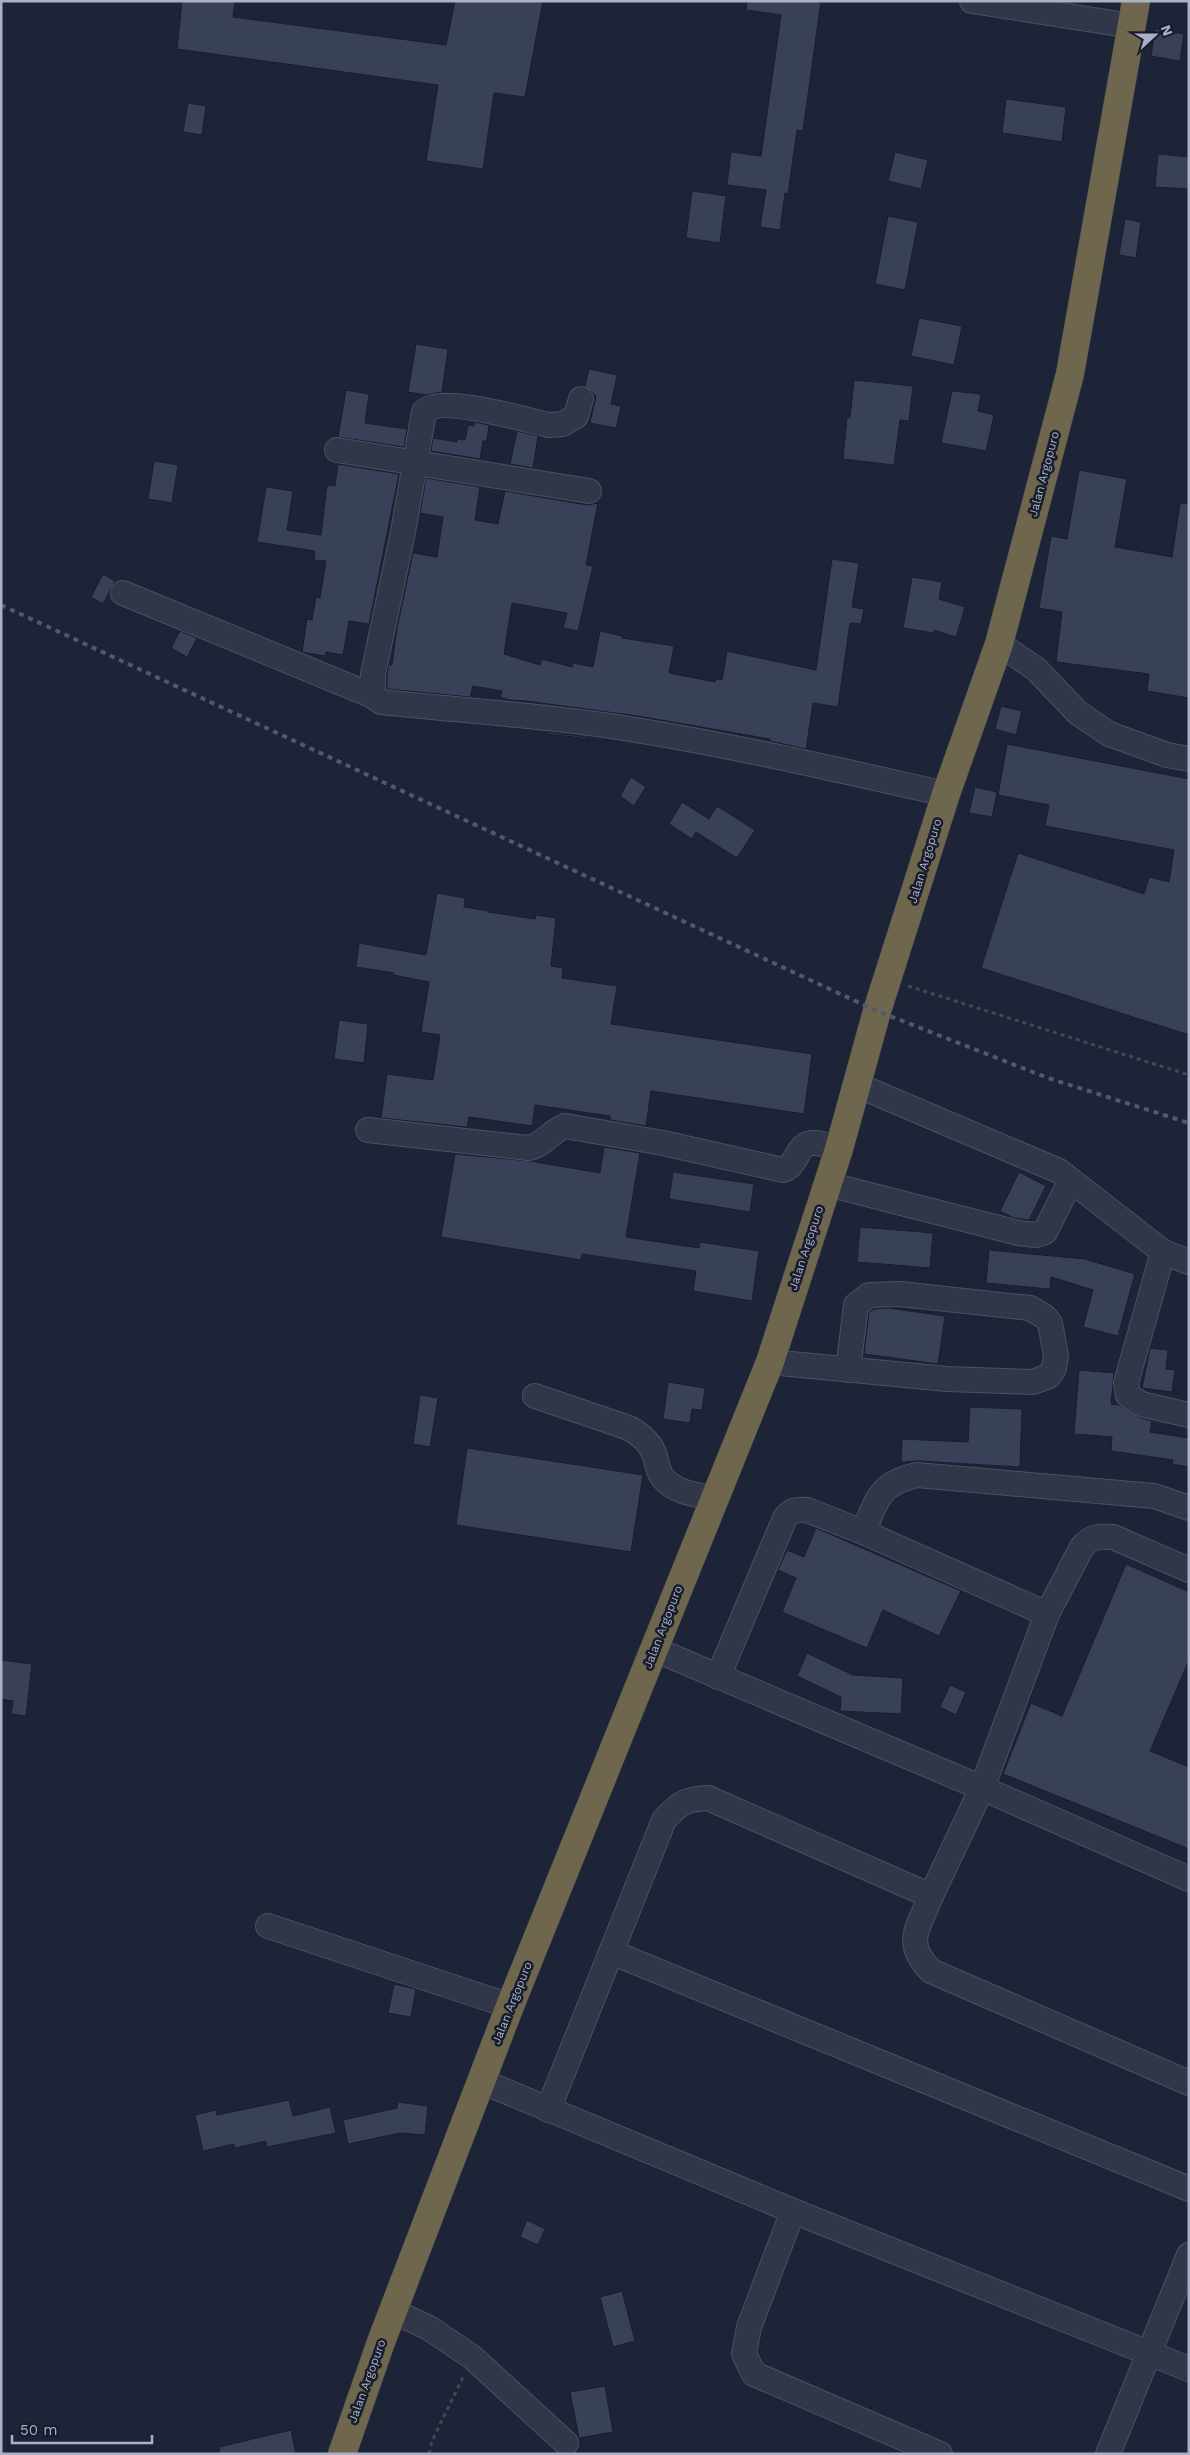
<svg xmlns="http://www.w3.org/2000/svg" width="1190" height="2455" font-family="'Work Sans',sans-serif">
<style>
.building{fill:#394158;stroke:#181e2e}
.lines{fill:none;stroke-linecap:round;stroke-linejoin:round}
.minor-casing{stroke:#4b5163;stroke-width:26}
.highway-casing{stroke:#383e4f;stroke-width:29}
.path{stroke:#394d53;stroke-width:3;stroke-dasharray:4 4;stroke-linecap:butt}
.minor{stroke:#313648;stroke-width:24}
.highway{stroke:#6e674d;stroke-width:28}
.rail{stroke:#52596f;stroke-width:4;stroke-dasharray:5 5;stroke-linecap:butt}
.labels{text-anchor:middle;dominant-baseline:central;stroke-width:5;stroke-linejoin:round;paint-order:stroke}
.street-label{font-size:12px;fill:#aab0c5;stroke:#171c2c}
</style>
<rect width="100%" height="100%" fill="#1d2437"/>
<g class="building">
<polygon points="182,1 235,1 233,17 446,45 455,1 543,1 525,97 494,93 483,169 426,161 438,85 177,49"/>
<polygon points="747,1 821,1 803,131 797,130 788,194 785,193 780,230 760,227 766,190 727,185 731,152 761,156 781,15 746,10"/>
<polygon points="1155,29 1184,34 1180,61 1151,56"/>
<polygon points="1006,99 1066,107 1062,142 1002,133"/>
<polygon points="188,103 206,106 202,135 183,132"/>
<polygon points="895,152 928,160 921,189 888,181"/>
<polygon points="1158,154 1189,157 1189,189 1155,187"/>
<polygon points="692,191 726,196 720,243 686,238"/>
<polygon points="888,216 918,222 905,290 875,284"/>
<polygon points="1125,219 1141,222 1136,258 1119,255"/>
<polygon points="919,318 962,326 954,365 911,356"/>
<polygon points="416,344 448,349 442,392 426,395 408,392"/>
<polygon points="589,369 617,375 611,404 621,406 616,428 590,423 596,396 585,386"/>
<polygon points="854,380 913,386 909,421 900,420 894,465 843,459 847,417 850,418"/>
<polygon points="346,390 369,394 365,423 407,429 404,447 338,437"/>
<polygon points="952,391 981,394 978,411 994,415 986,451 941,443"/>
<polygon points="475,422 489,425 487,441 483,441 480,459 431,451 433,438 457,442 457,439 465,440 468,425 474,426"/>
<polygon points="517,431 538,436 533,468 510,464"/>
<polygon points="154,461 178,465 172,503 148,499"/>
<polygon points="338,464 399,474 369,624 349,621 343,655 326,652 325,656 302,652 307,619 312,620 316,597 320,598 326,561 314,560 315,551 257,542 266,487 293,491 287,530 321,535 327,485 335,486"/>
<polygon points="1079,470 1127,479 1115,547 1172,557 1180,503 1189,504 1189,698 1147,691 1149,674 1056,662 1062,612 1039,608 1051,536 1067,539"/>
<polygon points="426,478 480,487 475,520 498,524 505,491 587,505 598,503 586,565 593,566 578,631 563,628 567,613 512,603 504,654 540,665 542,659 572,667 573,663 593,667 600,631 622,636 622,638 674,646 669,673 715,682 715,679 722,680 727,651 816,670 832,559 859,563 852,607 864,609 861,624 850,623 838,707 813,703 806,749 770,741 770,739 638,716 526,701 510,700 500,697 502,691 473,686 470,697 387,689 387,675 389,664 392,665 397,628 413,553 437,557 443,517 420,513"/>
<polygon points="103,574 115,581 103,604 91,597"/>
<polygon points="912,577 942,582 939,599 965,607 956,637 934,630 934,633 903,628"/>
<polygon points="180,631 197,638 187,657 171,648"/>
<polygon points="1001,706 1022,711 1016,735 995,729"/>
<polygon points="548,732 602,739 608,741 548,734"/>
<polygon points="1007,744 1189,779 1189,1035 981,968 1018,853 1144,894 1149,877 1169,882 1174,850 1045,826 1049,805 998,795"/>
<polygon points="631,777 646,787 634,806 620,796"/>
<polygon points="975,787 997,792 992,817 969,813"/>
<polygon points="682,802 709,819 717,806 755,830 737,858 696,832 692,839 669,824"/>
<polygon points="437,893 465,898 464,907 489,911 488,912 535,919 536,915 556,918 551,966 563,968 562,978 617,986 611,1024 812,1054 804,1114 651,1091 646,1126 610,1120 610,1116 535,1105 532,1126 469,1117 467,1127 381,1118 387,1074 433,1080 440,1035 421,1032 429,982 393,975 394,973 356,967 359,943 426,955"/>
<polygon points="339,1020 368,1024 364,1063 334,1059"/>
<polygon points="604,1147 640,1153 626,1237 699,1248 700,1242 759,1251 752,1301 693,1291 696,1271 582,1254 581,1260 441,1237 455,1154 530,1161 600,1173"/>
<polygon points="673,1172 754,1184 750,1212 669,1199"/>
<polygon points="1019,1172 1046,1186 1029,1220 1014,1218 1000,1211"/>
<polygon points="860,1227 933,1233 930,1268 857,1262"/>
<polygon points="989,1250 1085,1259 1135,1274 1118,1336 1083,1327 1093,1290 1051,1277 1050,1289 986,1283"/>
<polygon points="888,1308 945,1316 938,1364 864,1354 869,1312 874,1309"/>
<polygon points="1150,1348 1168,1350 1166,1369 1175,1370 1172,1392 1142,1388"/>
<polygon points="1079,1370 1114,1373 1111,1404 1119,1405 1138,1417 1152,1421 1150,1432 1189,1438 1189,1467 1172,1464 1173,1460 1111,1451 1112,1437 1074,1434"/>
<polygon points="668,1382 705,1388 702,1410 692,1409 690,1423 663,1419"/>
<polygon points="420,1395 438,1398 430,1447 413,1444"/>
<polygon points="970,1407 1022,1409 1020,1467 918,1461 901,1462 902,1439 968,1442"/>
<polygon points="467,1448 643,1475 631,1552 456,1525"/>
<polygon points="816,1528 961,1591 939,1636 883,1610 867,1648 782,1612 796,1578 778,1570 787,1550 804,1557"/>
<polygon points="1126,1564 1189,1592 1189,1660 1150,1751 1189,1767 1189,1849 1003,1774 1031,1703 1062,1716"/>
<polygon points="807,1653 853,1675 903,1678 901,1714 840,1711 841,1697 797,1676"/>
<polygon points="1,1660 32,1664 26,1716 11,1714 13,1701 1,1699"/>
<polygon points="950,1685 966,1692 956,1715 940,1707"/>
<polygon points="394,1984 416,1989 411,2017 388,2013"/>
<polygon points="289,2100 293,2116 330,2107 336,2133 267,2147 266,2141 235,2148 234,2144 203,2151 195,2115 216,2110 217,2115"/>
<polygon points="398,2102 428,2106 425,2135 400,2133 348,2144 343,2120 397,2108"/>
<polygon points="527,2220 545,2229 538,2245 520,2237"/>
<polygon points="622,2291 635,2341 613,2347 600,2297"/>
<polygon points="605,2386 613,2432 579,2438 570,2392"/>
<polygon points="291,2430 296,2454 220,2454 219,2447"/>
</g>
<g class="lines">
<defs>
<g id="minor">
<polyline points="972,1 1132,26"/>
<path d="M581 399 576 416 563 424 549 425C525 420 440 394 424 412L403 532 373 674V696L381 702C466 711 551 716 636 730 740 747 843 771 946 794"/>
<polyline points="337,450 589,491"/>
<polyline points="123,593 373,696"/>
<polyline points="999,644 1036,669 1078,713 1109,734 1167,755 1189,759"/>
<polyline points="857,1085 1059,1171 1163,1252 1189,1262"/>
<path d="M368 1130 528 1148C543 1146 551 1131 565 1126L663 1143 783 1170C799 1165 796 1141 815 1143 823 1143 831 1147 839 1149"/>
<polyline points="827,1184 1018,1233 1036,1235 1045,1232 1065,1192"/>
<polyline points="1163,1252 1126,1383 1128,1395 1141,1404 1189,1415"/>
<polyline points="770,1362 947,1379 1033,1382 1049,1376 1054,1368 1056,1356 1050,1323 1045,1317 1030,1308 900,1294 869,1295 856,1305 848,1370"/>
<path d="M535 1396 629 1428C640 1434 651 1443 655 1456 657 1464 658 1472 663 1478 675 1493 697 1495 714 1498"/>
<path d="M863 1532C878 1499 878 1484 917 1475L1154 1496 1189 1508"/>
<polyline points="654,1649 982,1788 1189,1879"/>
<path d="M718 1677 785 1518C791 1510 797 1509 807 1510L863 1532 1047 1614"/>
<path d="M931 1896 982 1788 1047 1614 1082 1547C1091 1536 1100 1536 1113 1537L1189 1570"/>
<polyline points="268,1926 510,2006"/>
<polyline points="611,1952 1189,2189"/>
<polyline points="481,2081 793,2211 1189,2369"/>
<path d="M548 2110 664 1820C679 1803 686 1799 708 1798L931 1896C918 1929 903 1942 931 1971L1189 2083"/>
<polyline points="793,2211 749,2327 744,2354 754,2374 940,2454"/>
<polyline points="393,2311 429,2328 472,2357 566,2443"/>
<polyline points="1108,2454 1189,2255"/>
</g>
<polyline id="highway" points="342,2454 381,2342 510,2006 770,1362 839,1149 877,1011 946,794 999,644 1070,374 1136,1"/>
</defs>
<use href="#minor" class="minor-casing"/>
<use href="#highway" class="highway-casing"/>
<g class="path">
<polyline points="908,986 1189,1075"/>
<polyline points="429,2454 432,2441 463,2377"/>
</g>
<use href="#minor" class="minor"/>
<use href="#highway" class="highway"/>
<polyline class="rail" points="1,605 877,1011 1048,1078 1189,1123"/>
</g>
<g class="labels">
<g class="street-label">
<text transform="translate(1044 474) rotate(-75)">Jalan Argopuro</text>
<text transform="translate(925 861) rotate(-73)">Jalan Argopuro</text>
<text transform="translate(806 1248) rotate(-72)">Jalan Argopuro</text>
<text transform="translate(663 1627) rotate(-69)">Jalan Argopuro</text>
<text transform="translate(512 2003) rotate(-68)">Jalan Argopuro</text>
<text transform="translate(367 2381) rotate(-70)">Jalan Argopuro</text>
</g>
</g>
<rect width="1190" height="2455" fill="none" stroke="#aab0c5" stroke-width="5"/>
<g transform="translate(1155 35) rotate(69)" stroke="#171c2c" stroke-width="4" paint-order="stroke">
<path d="M0-4L9 19L0 12L-9 19Z" fill="#aab0c5"/>
<text y="-8" font-size="14" font-weight="bold" text-anchor="middle" fill="#aab0c5">N</text>
</g>
<path d="M12 2435v8h140v-8" fill="none" stroke="#aab0c5" stroke-width="2.5"/>
<text x="20" y="2435" font-size="15" fill="#aab0c5" stroke="#171c2c" stroke-width="4" paint-order="stroke">50 m</text>
</svg>
